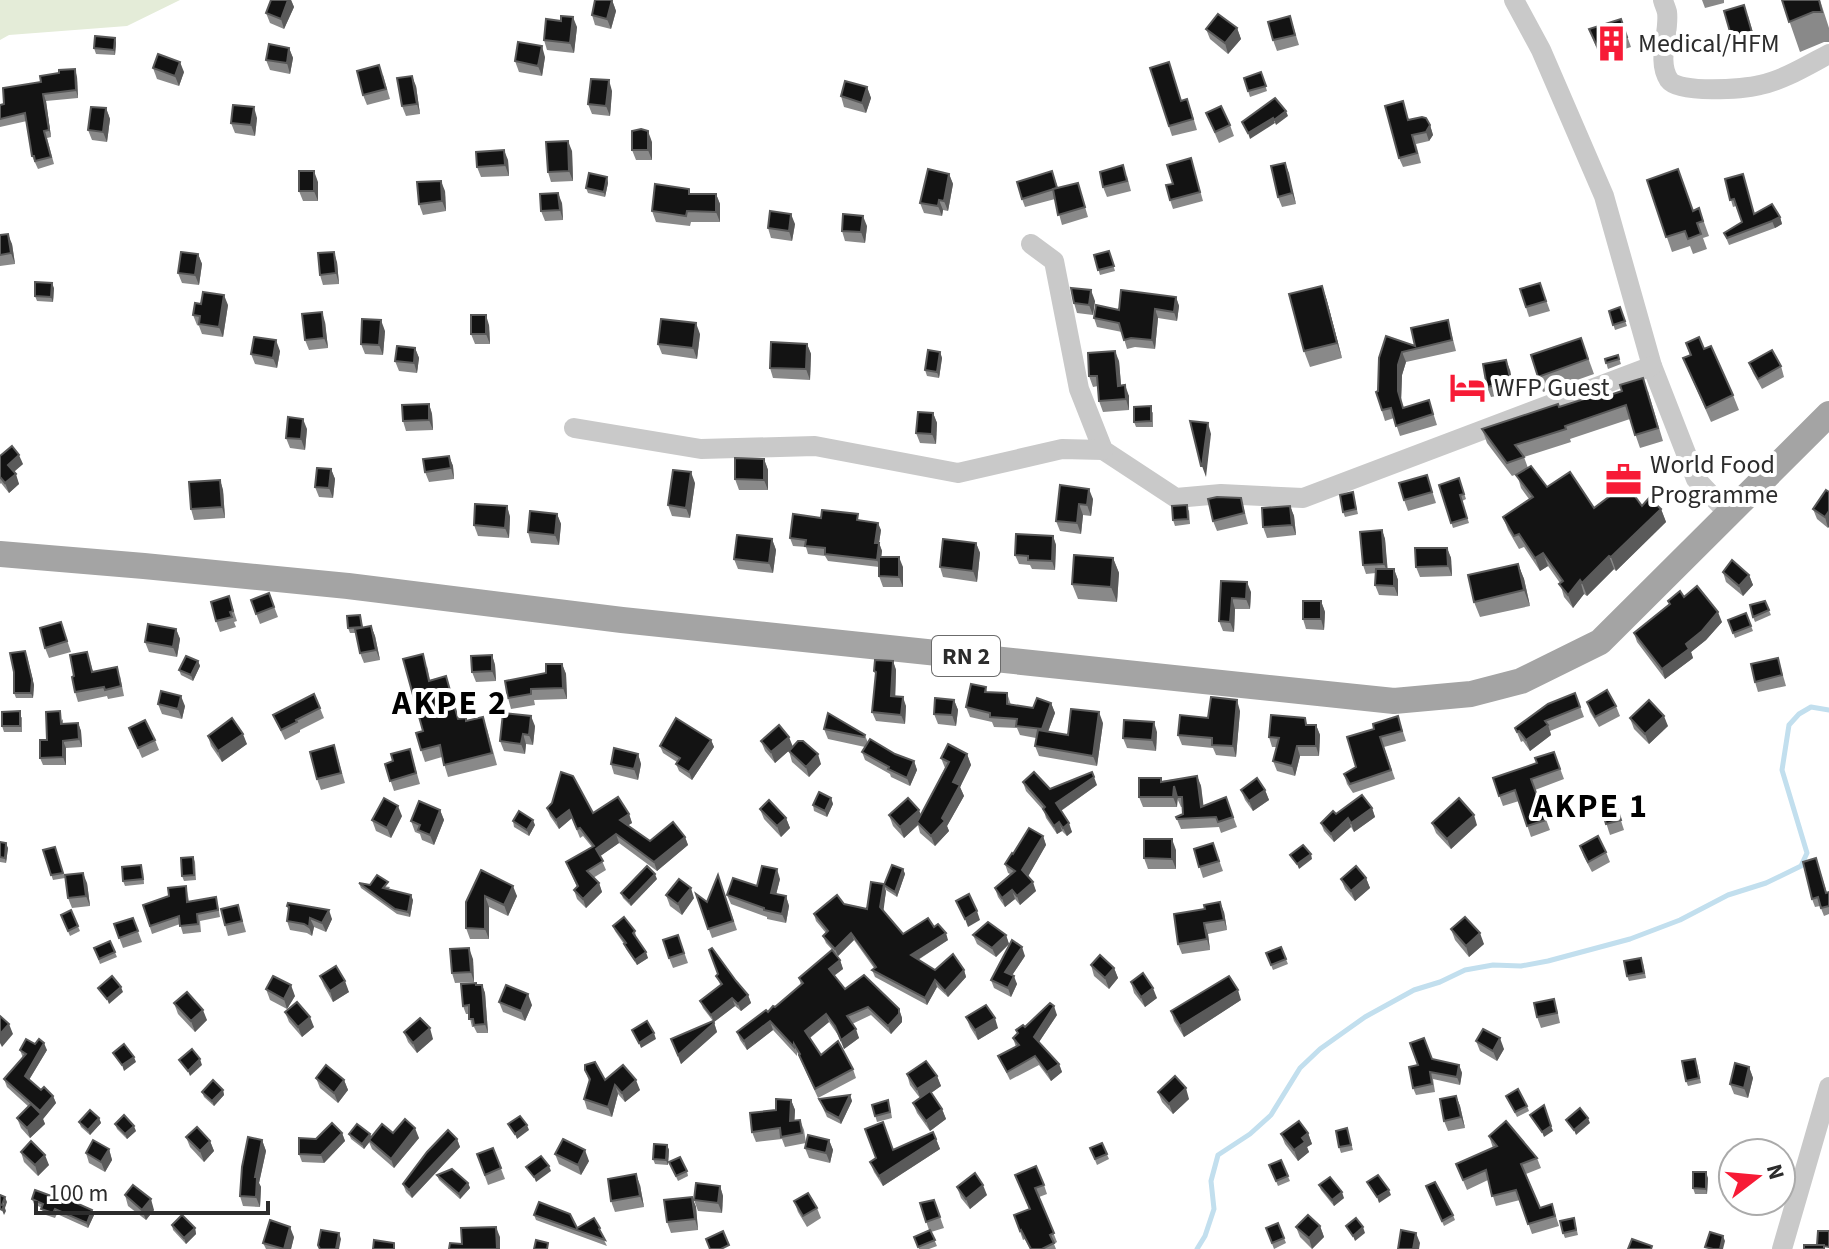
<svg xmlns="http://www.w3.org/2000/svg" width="1829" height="1249" font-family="'Source Sans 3',sans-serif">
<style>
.green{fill:#e4ecd8}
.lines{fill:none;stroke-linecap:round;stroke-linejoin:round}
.stream{stroke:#c2dfee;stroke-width:5}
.minor{stroke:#c9c9c9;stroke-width:20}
.major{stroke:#a4a4a4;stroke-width:26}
.wall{fill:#898989}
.shaded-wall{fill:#5a5a5a}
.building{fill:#131313;stroke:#5a5a5a;stroke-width:2}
.labels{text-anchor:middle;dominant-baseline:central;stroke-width:8;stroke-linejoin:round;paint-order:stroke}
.shield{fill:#fff;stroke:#6b6b6b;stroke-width:2}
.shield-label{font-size:24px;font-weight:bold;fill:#2c2c2c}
.poi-label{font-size:26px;fill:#2c2c2c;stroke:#fff;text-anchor:start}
.district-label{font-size:34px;font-weight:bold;letter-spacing:2px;fill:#000;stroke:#fff}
</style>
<rect width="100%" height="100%" fill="#fff"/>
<polygon class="green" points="0,0 180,0 127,26 9,35 0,40"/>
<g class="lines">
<polyline class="stream" points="1197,1249 1205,1236 1214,1209 1211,1181 1218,1155 1250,1134 1271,1115 1300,1068 1320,1049 1365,1017 1414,990 1440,982 1465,970 1493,965 1521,966 1548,961 1630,939 1680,920 1728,895 1766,883 1801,866 1807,853 1782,770 1789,725 1799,714 1811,707 1829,710"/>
<g class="minor">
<polyline points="1514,0 1541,50 1604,196 1652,366 1696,479 1729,514"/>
<path d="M1663 0C1664 4 1666 8 1667 12 1670 33 1656 60 1669 80 1679 94 1744 89 1760 85 1784 80 1808 65 1829 54"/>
<polyline points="1031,244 1054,261 1079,389 1103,450 1176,498 1221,494 1303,498 1652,366"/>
<polyline points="574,428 701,449 815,446 958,473 1062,449 1103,450"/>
<polyline points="1782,1249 1829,1087"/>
</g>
<polyline class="major" points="0,554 144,566 348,586 622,620 1394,701 1471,694 1521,681 1600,642 1829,414"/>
</g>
<g class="wall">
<polygon points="271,0 291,0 294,7 284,29 270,23 266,13"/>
<polygon points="612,0 616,11 611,29 595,25 592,15"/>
<polygon points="1702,0 1724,0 1724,3 1705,8"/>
<polygon points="1782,0 1820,0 1829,28 1829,42 1824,42 1800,52"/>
<polygon points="1290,16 1299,45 1277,51 1273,40"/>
<polygon points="1748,16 1757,46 1737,52 1733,42"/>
<polygon points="1621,19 1631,47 1600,57 1589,29"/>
<polygon points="561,21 577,27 574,53 547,50 544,40"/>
<polygon points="1237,28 1241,39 1228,54 1210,39 1206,29"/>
<polygon points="115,38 116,43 115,55 96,54 94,48"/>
<polygon points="289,48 293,58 290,74 270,70 266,60"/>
<polygon points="545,57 542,76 519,72 515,61"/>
<polygon points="153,68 184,72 179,86 157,79"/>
<polygon points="1150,68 1191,110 1197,130 1172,136"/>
<polygon points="1261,72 1267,91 1250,97 1244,78"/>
<polygon points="383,75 390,99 367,105 363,95"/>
<polygon points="77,77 78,98 46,101 51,137 47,138 54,164 38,169 32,156 27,121 0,127 0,105"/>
<polygon points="416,86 420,114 406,116 402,106"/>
<polygon points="867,87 871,98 866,113 844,107 841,96"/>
<polygon points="612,91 610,116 592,114 588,104"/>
<polygon points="106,108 110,119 107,142 92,140 88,130"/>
<polygon points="1206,113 1230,125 1234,136 1219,143"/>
<polygon points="257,118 255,136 235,133 231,123"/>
<polygon points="1409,120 1430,125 1433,135 1429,141 1416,144 1421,163 1403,167 1399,158"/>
<polygon points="652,142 652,160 636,160 632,150"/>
<polygon points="572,151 573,181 551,182 548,172"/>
<polygon points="1191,158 1203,201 1173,209 1170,200"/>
<polygon points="508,160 509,176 481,177 477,167"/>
<polygon points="1285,163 1296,204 1282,207 1278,197"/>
<polygon points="1052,171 1058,188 1081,193 1088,217 1062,225 1055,199 1025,207 1022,199"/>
<polygon points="949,174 953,184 948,211 943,210 942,216 924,213 920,203"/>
<polygon points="1127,176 1131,191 1107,197 1103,187"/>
<polygon points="607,177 608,183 605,197 588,193 586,188"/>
<polygon points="1725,179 1755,214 1780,217 1782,224 1775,228 1729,245 1724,233 1742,222 1736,206 1733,207"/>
<polygon points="1647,180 1693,211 1699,208 1709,236 1703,238 1707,249 1693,254 1690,246 1672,252"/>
<polygon points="318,182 318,201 303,201 299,191"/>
<polygon points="445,191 446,211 423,215 419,204"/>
<polygon points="691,194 716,194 720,204 720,222 691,222 690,226 656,222 652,211"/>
<polygon points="562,203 563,220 545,221 541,211"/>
<polygon points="795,224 792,241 771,238 768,228"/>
<polygon points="867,226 865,243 845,241 842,231"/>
<polygon points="0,235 12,244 15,264 0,266"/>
<polygon points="1109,251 1115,271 1100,275 1094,255"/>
<polygon points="198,254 202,264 199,285 182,283 178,273"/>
<polygon points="337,262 339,284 323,285 320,275"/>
<polygon points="1540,283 1550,311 1529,317 1520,289"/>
<polygon points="1322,286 1327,301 1342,358 1310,367 1304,351"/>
<polygon points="54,288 53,302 37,301 35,296"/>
<polygon points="1176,297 1179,306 1177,321 1158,318 1155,349 1135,347 1127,349 1122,332 1097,327 1094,318 1119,310"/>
<polygon points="1095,301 1093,315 1077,313 1074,303"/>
<polygon points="228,305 223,337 202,334 199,326 197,325 193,315"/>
<polygon points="1620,307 1627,326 1615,330 1609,311"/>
<polygon points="1448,320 1456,351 1406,362 1402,375 1401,402 1403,408 1429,400 1437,425 1400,436 1394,418 1385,421 1376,392 1378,391 1379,358 1415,346"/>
<polygon points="325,322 328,348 309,350 305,340"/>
<polygon points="489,325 490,344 475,344 471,334"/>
<polygon points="385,331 383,355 365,354 361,344"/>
<polygon points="700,334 697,359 662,354 658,344"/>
<polygon points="1581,338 1594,374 1543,392 1531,355"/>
<polygon points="1686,343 1704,349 1733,395 1739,410 1711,422 1683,358 1690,355"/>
<polygon points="807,344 811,354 810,380 773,378 770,368"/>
<polygon points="415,348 419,358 417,373 399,371 395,361"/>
<polygon points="280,351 277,368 255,364 251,354"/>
<polygon points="940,352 942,358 939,378 927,376 925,370"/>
<polygon points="1618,355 1621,364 1608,369 1605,359"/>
<polygon points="1119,361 1121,386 1129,396 1129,410 1103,412 1099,401 1098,386 1093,387 1089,376"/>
<polygon points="1749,363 1781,366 1784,377 1762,389 1753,373"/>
<polygon points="1510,370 1514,393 1491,397 1487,387"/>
<polygon points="1648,391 1663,441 1640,448 1630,419 1570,439 1571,442 1524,457 1528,468 1547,487 1594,508 1642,506 1661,509 1666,522 1616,571 1614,569 1587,596 1584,594 1573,608 1564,597 1560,583 1548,566 1540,571 1524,547 1519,549 1508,530 1503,517 1529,499 1521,488 1517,474 1512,476 1487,443 1482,429 1559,407 1598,399"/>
<polygon points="429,404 432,414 433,430 406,431 403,421"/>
<polygon points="1153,412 1153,427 1136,427 1134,422"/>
<polygon points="933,413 937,423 936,444 920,443 916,433"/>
<polygon points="307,429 305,450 290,448 286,438"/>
<polygon points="0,456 23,464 14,472 19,484 9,493 1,483 0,484"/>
<polygon points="449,456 453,466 454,479 429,482 425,472"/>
<polygon points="764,459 768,470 768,490 739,490 735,479"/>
<polygon points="331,469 335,479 333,498 319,497 315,487"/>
<polygon points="1427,475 1436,503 1408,511 1404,500"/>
<polygon points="1459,478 1466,499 1462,501 1469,523 1453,528 1439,485"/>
<polygon points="220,480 223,490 225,518 194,520 191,509"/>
<polygon points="695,483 690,518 672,516 668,505"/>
<polygon points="1060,485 1093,499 1091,516 1083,515 1081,534 1060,531 1056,521"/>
<polygon points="1826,490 1828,528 1817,519 1813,509"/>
<polygon points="1353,492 1358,514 1345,517 1343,512"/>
<polygon points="1241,498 1248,524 1217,531 1213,521"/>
<polygon points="507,506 510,517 509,538 478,536 474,525"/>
<polygon points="1290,506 1294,516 1296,535 1267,538 1263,527"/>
<polygon points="1189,510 1190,524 1175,526 1173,520"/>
<polygon points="557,514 561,524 559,545 531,543 528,532"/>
<polygon points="821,518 860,520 881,530 879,543 882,551 881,557 903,567 903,587 883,587 879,576 879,567 828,561 825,556 808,554 806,547 793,546 790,538"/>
<polygon points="1382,530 1385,539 1387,569 1394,569 1398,580 1398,596 1379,595 1375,585 1376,573 1366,574 1363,565"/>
<polygon points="1053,536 1056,545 1055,570 1032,569 1030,565 1019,564 1015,555"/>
<polygon points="772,539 776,550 773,573 738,569 734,559"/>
<polygon points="976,543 980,553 977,582 943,577 940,567"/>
<polygon points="1447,548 1451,558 1452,576 1420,577 1416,567"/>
<polygon points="1113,558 1119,573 1117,602 1078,599 1072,584"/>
<polygon points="1518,564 1524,579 1530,606 1480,617 1474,602"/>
<polygon points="1723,572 1749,575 1753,585 1743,596 1726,582"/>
<polygon points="1221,581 1251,592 1250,609 1235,609 1234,632 1223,631 1219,621"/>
<polygon points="269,593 278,617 260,624 251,600"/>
<polygon points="229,596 237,621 234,622 236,627 220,632 216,621"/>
<polygon points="1684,597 1722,622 1706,640 1691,652 1693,658 1665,679 1637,642 1634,633 1669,604 1668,601"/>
<polygon points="1321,601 1325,612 1324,630 1306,629 1303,619"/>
<polygon points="1765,601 1771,615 1755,622 1753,617"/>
<polygon points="1746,613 1753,631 1735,638 1728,620"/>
<polygon points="360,615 363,628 371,626 375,636 380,660 364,663 360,653 356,633 350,633 348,628"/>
<polygon points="61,622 71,652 49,658 45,648"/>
<polygon points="176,629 180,639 177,657 149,652 145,642"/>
<polygon points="492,655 495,665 496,681 476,682 472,672"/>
<polygon points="27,656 34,685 33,698 16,698 14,693 14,672"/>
<polygon points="1778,658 1786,686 1758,692 1755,682"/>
<polygon points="90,661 93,672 120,676 124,696 108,699 107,696 78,702 75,692 74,676"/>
<polygon points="198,661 200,666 193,681 181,675 179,670"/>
<polygon points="893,661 896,670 895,696 906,706 905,724 876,721 872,712 876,675 874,671"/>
<polygon points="562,664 566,674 567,699 534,700 535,705 511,709 508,698"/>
<polygon points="427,666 430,680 446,676 459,719 466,718 467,721 487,729 497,765 448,777 442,757 425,762 421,750"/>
<polygon points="986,687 987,692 1007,693 1011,705 1033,708 1051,703 1055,713 1048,732 1068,735 1103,723 1097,766 1039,756 1035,746 1036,738 1020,735 1017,728 994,727 992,722 970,717 966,707"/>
<polygon points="1575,693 1584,717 1550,731 1551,735 1530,751 1523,741 1521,742 1515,728"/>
<polygon points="954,700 958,710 956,726 938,724 934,714"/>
<polygon points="1587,702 1616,706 1620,716 1599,727 1590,712"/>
<polygon points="158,704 185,706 182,719 162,714"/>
<polygon points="320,708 324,718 300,730 300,732 285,740 273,715"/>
<polygon points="1240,711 1236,757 1216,755 1213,748 1182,745 1178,735"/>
<polygon points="1398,716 1406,741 1384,747 1395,779 1353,793 1347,784 1344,774 1356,767 1374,729"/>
<polygon points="22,717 22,732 4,732 2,726"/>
<polygon points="1305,718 1307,725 1316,725 1320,735 1319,756 1300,756 1295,776 1277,771 1273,761 1277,747 1272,747 1269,737"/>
<polygon points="1630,718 1668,726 1649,744 1634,729"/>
<polygon points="63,719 63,723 78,723 81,731 82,747 66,748 66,765 43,765 40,758 47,740"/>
<polygon points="535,726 533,745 526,744 525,754 504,751 500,741"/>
<polygon points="129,728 155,740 159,750 142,758"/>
<polygon points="824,729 865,735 868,743 914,761 917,770 910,786 891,777 890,774 865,760 862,752 865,747 828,739"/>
<polygon points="1157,732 1156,751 1127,748 1123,738"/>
<polygon points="208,736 247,744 222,762 211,746"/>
<polygon points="711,740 714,747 692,780 679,771 676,764 677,762 663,753 660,746"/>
<polygon points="761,741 792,747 821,764 809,777 792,762 789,751 792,748 775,763 765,751"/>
<polygon points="334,745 345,783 321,790 317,779"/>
<polygon points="410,749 420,784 394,791 385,764 393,761"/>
<polygon points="1554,752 1564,779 1535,790 1550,830 1531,837 1519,801 1503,806 1493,778 1537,763"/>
<polygon points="638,754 641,764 638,780 614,774 611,764"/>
<polygon points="967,754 971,765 960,787 964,796 947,826 949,831 935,846 920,833 918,825 904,838 893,826 889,815 921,815 945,768 941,758"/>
<polygon points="1197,776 1201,786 1203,806 1226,797 1237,827 1221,833 1219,827 1181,829 1176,817 1183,814 1182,807 1181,807 1177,798 1177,807 1143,807 1139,797 1162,781"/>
<polygon points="1023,782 1050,789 1097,785 1061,811 1072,832 1067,836 1062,831 1057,834 1046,818 1044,811 1026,791"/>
<polygon points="1241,790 1265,790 1269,800 1253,811 1245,800"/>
<polygon points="831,798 833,804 827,817 814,811 813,805"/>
<polygon points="1615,802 1624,830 1610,835 1601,807"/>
<polygon points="547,808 593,813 629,814 632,823 628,825 650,841 685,837 688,845 657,871 619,843 600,856 606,870 593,878 599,883 602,892 586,908 577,899 574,890 577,887 566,862 592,847 583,836 580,838 572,818 559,829 550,816"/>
<polygon points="1372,808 1375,817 1354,832 1351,827 1334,842 1324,831 1321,823 1336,814"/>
<polygon points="760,809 786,818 790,828 781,837 764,819"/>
<polygon points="440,810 444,820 434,845 422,840 420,834 415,832 411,821"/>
<polygon points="402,816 391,838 376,831 372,820"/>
<polygon points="513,821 535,825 529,836 514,827"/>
<polygon points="1432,823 1477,825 1451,849 1436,833"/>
<polygon points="1043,836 1046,845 1028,876 1036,891 1020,905 1015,899 1005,907 998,897 995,888 1010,874 1008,873 1005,864 1013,854"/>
<polygon points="0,842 8,848 6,863 0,862"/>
<polygon points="1213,843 1223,871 1203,878 1194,849"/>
<polygon points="1580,846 1606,852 1610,862 1592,872 1584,857"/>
<polygon points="55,847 65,878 53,880 43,850"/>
<polygon points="1176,850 1176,869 1148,869 1144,858"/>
<polygon points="193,857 195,862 196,880 184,881 182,876"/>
<polygon points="1816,858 1827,893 1829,892 1829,914 1824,916 1820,906 1815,907 1812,899"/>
<polygon points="903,869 905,874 897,897 886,890 884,885"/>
<polygon points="143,870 144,884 125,886 123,881"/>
<polygon points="481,870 517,896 508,916 489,907 489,939 470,939 466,928"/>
<polygon points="718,875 737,930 712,938 696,894 707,902"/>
<polygon points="1366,878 1370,888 1355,901 1345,889 1341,879"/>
<polygon points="657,879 631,906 623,898 621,893"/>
<polygon points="780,879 776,894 786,896 789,906 786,923 767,919 767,917 731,904 727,895"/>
<polygon points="87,883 90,906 72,908 68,898"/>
<polygon points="359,883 390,887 388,890 413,900 410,917 397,914 361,888"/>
<polygon points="186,886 189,901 218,905 220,917 200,921 201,932 183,934 180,924 152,934 143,905 169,896"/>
<polygon points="886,891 883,910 903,934 934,927 948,940 918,960 935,970 964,970 966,977 948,997 937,987 927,1005 875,977 872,970 874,968 854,940 838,956 826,943 823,936 826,933 816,921 814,914 844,904 867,909"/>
<polygon points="666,895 694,898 682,915 670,906"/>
<polygon points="238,905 246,932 228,936 225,925"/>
<polygon points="287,906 332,919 326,932 314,927 312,936 307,933 290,930 287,921 289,910"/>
<polygon points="71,910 80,931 70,936 61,915"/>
<polygon points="1224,912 1227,930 1208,934 1210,950 1182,954 1178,944 1174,914"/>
<polygon points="133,918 142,942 123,948 114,924"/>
<polygon points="613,926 635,931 636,937 648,958 637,965 626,949 624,944 615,931"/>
<polygon points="1451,929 1484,944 1469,957 1455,940"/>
<polygon points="678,935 688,963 673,968 669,958"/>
<polygon points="973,935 1006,935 1009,944 996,957 977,944"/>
<polygon points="110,941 117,957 100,964 94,948"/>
<polygon points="1281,947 1288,964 1273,970 1266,953"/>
<polygon points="1025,956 1012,975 1017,984 1011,997 994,988 991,980"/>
<polygon points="473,959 474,982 455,983 452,973"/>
<polygon points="840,960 843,969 834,976 845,989 899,1009 902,1018 902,1022 891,1034 871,1015 852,1024 859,1038 844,1049 838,1035 829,1022 810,1038 821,1055 853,1069 856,1078 818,1098 797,1052 797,1056 773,1030 747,1050 740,1040 737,1032 775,1007 801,985 799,978"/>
<polygon points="1643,963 1646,978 1629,981 1627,976"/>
<polygon points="1091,965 1114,968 1118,978 1109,989 1094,976"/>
<polygon points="320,976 349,992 333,1002 324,986"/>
<polygon points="716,976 736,981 748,995 751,1003 741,1011 735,1006 714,1022 717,1032 681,1064 671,1039 713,1021 703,1008 700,1001 721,986"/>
<polygon points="1131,982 1157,998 1145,1007 1134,993"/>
<polygon points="477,985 482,985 485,993 488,1033 477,1033 474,1027 472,1027 469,1014 466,1014 463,1006"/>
<polygon points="266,989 295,996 287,1009 270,1000"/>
<polygon points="1241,1000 1184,1037 1174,1021 1171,1011"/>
<polygon points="499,1002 532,1005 525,1021 503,1012"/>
<polygon points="174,1003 207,1020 195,1032 178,1014"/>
<polygon points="1557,1009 1560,1023 1541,1028 1537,1017"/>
<polygon points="285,1012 314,1027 302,1037 289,1022"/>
<polygon points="1057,1015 1039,1042 1059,1064 1062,1072 1051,1081 1039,1065 1010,1080 998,1056 1016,1047 1013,1038 1018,1034 1016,1030"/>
<polygon points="966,1017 998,1028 978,1040 970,1027"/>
<polygon points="404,1032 433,1039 417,1053 408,1042"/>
<polygon points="1476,1041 1504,1049 1497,1061 1480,1051"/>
<polygon points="20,1050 47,1050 29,1080 41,1090 53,1096 56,1103 43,1119 45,1124 30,1138 21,1128 17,1118 29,1107 7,1087 4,1079 23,1058"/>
<polygon points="1432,1059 1459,1065 1462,1073 1460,1085 1433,1079 1435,1092 1416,1095 1413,1088 1418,1065"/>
<polygon points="1697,1064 1701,1083 1688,1086 1686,1081"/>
<polygon points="1749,1067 1753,1078 1748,1098 1734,1094 1730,1084"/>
<polygon points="585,1070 605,1080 640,1090 625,1102 618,1094 612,1117 587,1109 584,1099 589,1081"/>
<polygon points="907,1074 937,1076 941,1086 931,1093 942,1109 946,1119 930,1131 917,1113 913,1103 920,1098 910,1085"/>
<polygon points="316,1078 344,1080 348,1090 338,1103 320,1088"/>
<polygon points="223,1090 224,1095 214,1106 204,1097 202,1092"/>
<polygon points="1158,1092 1189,1099 1173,1114 1162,1102"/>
<polygon points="850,1095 852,1101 841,1124 827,1117 819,1099"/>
<polygon points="1456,1096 1460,1106 1465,1128 1448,1131 1444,1121"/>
<polygon points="1506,1096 1527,1106 1529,1111 1517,1117"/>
<polygon points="791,1100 795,1110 794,1121 800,1120 804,1130 806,1143 785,1147 782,1139 756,1142 752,1132 776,1110"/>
<polygon points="872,1105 890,1106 892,1118 877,1122"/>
<polygon points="99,1118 101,1123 90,1135 81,1127 79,1122"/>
<polygon points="115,1124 136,1131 127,1139 117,1129"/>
<polygon points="1347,1128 1353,1150 1341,1153 1339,1147"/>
<polygon points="342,1133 345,1141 324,1163 302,1162 299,1154 316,1139"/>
<polygon points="393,1133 419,1138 394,1168 372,1149 369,1142 364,1149 351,1139 349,1134 370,1134 371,1137"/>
<polygon points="1308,1133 1312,1144 1307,1147 1309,1152 1298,1161 1285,1144 1281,1134"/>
<polygon points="1489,1136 1537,1158 1541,1168 1526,1174 1540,1208 1552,1204 1559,1226 1532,1234 1520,1200 1496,1206 1488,1180 1467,1190 1456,1164 1493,1148"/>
<polygon points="186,1137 210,1141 214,1151 204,1162 190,1147"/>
<polygon points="457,1139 460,1147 412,1198 406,1192 403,1184"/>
<polygon points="936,1139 940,1149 883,1186 874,1172 870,1162 893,1150"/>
<polygon points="262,1140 266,1151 259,1183 261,1187 260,1207 243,1206 240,1196"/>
<polygon points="829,1140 833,1150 830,1163 809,1158 805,1148"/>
<polygon points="1102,1143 1109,1159 1097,1165 1090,1148"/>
<polygon points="667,1145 669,1150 668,1165 655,1164 653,1159"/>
<polygon points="493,1148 505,1179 488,1185 477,1154"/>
<polygon points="109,1149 112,1160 105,1172 89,1163 86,1153"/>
<polygon points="21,1152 49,1165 38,1176 24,1162"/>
<polygon points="555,1154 589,1161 581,1175 559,1164"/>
<polygon points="1281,1160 1290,1181 1278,1186 1269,1165"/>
<polygon points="669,1162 687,1171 688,1176 678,1181"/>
<polygon points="437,1175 468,1183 470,1188 460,1199 439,1180"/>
<polygon points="1015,1175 1044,1185 1047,1194 1039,1197 1057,1242 1054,1244 1056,1249 1030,1249 1025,1239 1023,1240 1014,1215 1030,1210"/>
<polygon points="1708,1178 1707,1194 1695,1194 1693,1188"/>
<polygon points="640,1185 644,1207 615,1212 611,1201"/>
<polygon points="1319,1185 1344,1198 1334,1206 1321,1190"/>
<polygon points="720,1186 723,1196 722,1213 698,1211 694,1200"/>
<polygon points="957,1187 987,1195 970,1209 961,1198"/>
<polygon points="1428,1191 1453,1215 1455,1220 1444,1226"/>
<polygon points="125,1195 154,1210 146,1220 128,1206"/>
<polygon points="692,1197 696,1207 698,1230 671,1233 667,1222"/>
<polygon points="32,1199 94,1215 88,1228 57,1214 55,1218 43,1214 42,1208 34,1204"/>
<polygon points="934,1200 944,1228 931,1232 937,1246 929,1249 919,1249 914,1237 929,1230 920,1203"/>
<polygon points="794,1201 817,1208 821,1218 807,1227 798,1212"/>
<polygon points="534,1215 577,1228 602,1233 601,1234 607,1246 536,1220"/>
<polygon points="1574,1218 1578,1235 1565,1238 1563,1233"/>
<polygon points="1278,1223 1286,1243 1274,1249 1266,1228"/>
<polygon points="172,1225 195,1228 196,1234 186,1244 173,1230"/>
<polygon points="1320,1226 1324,1237 1312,1249 1300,1237 1296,1227"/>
<polygon points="294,1237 291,1249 266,1249 263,1243"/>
</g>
<g class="shaded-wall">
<polygon points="288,0 291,0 294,7 284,29 281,19"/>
<polygon points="612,0 616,11 611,29 607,19"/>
<polygon points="573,17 577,27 574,53 570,43"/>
<polygon points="1237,28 1241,39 1228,54 1225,43"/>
<polygon points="115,38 116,43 115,55 114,50"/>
<polygon points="542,46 545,57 542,76 538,66"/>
<polygon points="289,48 293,58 290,74 287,63"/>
<polygon points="180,62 184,72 179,86 175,76"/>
<polygon points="75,69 77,77 78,98 76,90"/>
<polygon points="412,76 416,86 420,114 417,104"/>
<polygon points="609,80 612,91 610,116 606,106"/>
<polygon points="867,87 871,98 866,113 862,103"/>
<polygon points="43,94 46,101 51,137 49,130"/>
<polygon points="254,107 257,118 255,136 251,125"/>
<polygon points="106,108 110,119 107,142 103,132"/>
<polygon points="1286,111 1288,116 1276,125 1274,120"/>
<polygon points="1273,118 1275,123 1250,139 1248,133"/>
<polygon points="1430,125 1433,135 1429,141 1426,132"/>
<polygon points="648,131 652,142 652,160 648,150"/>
<polygon points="568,141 572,151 573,181 569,171"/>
<polygon points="504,150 508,160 509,176 505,165"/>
<polygon points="1285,163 1289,173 1296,204 1292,193"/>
<polygon points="314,171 318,182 318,201 314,191"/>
<polygon points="949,174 953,184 948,211 944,201"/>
<polygon points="607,177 608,183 605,197 604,192"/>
<polygon points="441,181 445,191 446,211 442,201"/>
<polygon points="558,193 562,203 563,220 560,210"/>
<polygon points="716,194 720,204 720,222 716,212"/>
<polygon points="939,200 943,210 942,216 938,206"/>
<polygon points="791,214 795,224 792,241 789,231"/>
<polygon points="863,216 867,226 865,243 861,232"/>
<polygon points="1780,217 1782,224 1775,228 1772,221"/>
<polygon points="8,234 12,244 15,264 11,253"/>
<polygon points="334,252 337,262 339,284 336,273"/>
<polygon points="198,254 202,264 199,285 195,275"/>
<polygon points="52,283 54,288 53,302 51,297"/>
<polygon points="1322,286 1327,301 1342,358 1337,343"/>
<polygon points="1091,290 1095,301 1093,315 1089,305"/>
<polygon points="224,295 228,305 223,337 219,327"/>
<polygon points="1176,297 1179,306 1177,321 1174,312"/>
<polygon points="1155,309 1158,318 1155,349 1152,340"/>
<polygon points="322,312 325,322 328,348 324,338"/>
<polygon points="486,315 489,325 490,344 486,334"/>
<polygon points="381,320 385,331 383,355 379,345"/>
<polygon points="696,323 700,334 697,359 693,348"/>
<polygon points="276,340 280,351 277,368 273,358"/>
<polygon points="807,344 811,354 810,380 806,369"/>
<polygon points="415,348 419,358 417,373 414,363"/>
<polygon points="1115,351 1119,361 1122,396 1118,386"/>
<polygon points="940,352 942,358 939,378 937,372"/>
<polygon points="1402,352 1406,362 1402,375 1401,402 1398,391 1398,365"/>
<polygon points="1506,360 1510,370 1514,393 1511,382"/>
<polygon points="1125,385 1129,396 1129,410 1126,399"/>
<polygon points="429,404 432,414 433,430 429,420"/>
<polygon points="933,413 937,423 936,444 932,434"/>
<polygon points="303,419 307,429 305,450 301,439"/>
<polygon points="1208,423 1211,434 1206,477 1202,466"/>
<polygon points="19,455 23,464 11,474 8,465"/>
<polygon points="449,456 453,466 454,479 451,468"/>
<polygon points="764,459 768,470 768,490 764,480"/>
<polygon points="331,469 335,479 333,498 329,488"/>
<polygon points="691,472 695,483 690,518 686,508"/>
<polygon points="16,474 19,484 9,493 5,483"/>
<polygon points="220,480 223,490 225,518 222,507"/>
<polygon points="1089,489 1093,499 1091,516 1087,505"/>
<polygon points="1079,504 1083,515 1081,534 1077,523"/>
<polygon points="507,506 510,517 509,538 505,528"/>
<polygon points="1290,506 1294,516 1296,535 1292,525"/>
<polygon points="1661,509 1666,522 1616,571 1611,557"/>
<polygon points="1829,511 1829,527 1828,528 1825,517"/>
<polygon points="557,514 561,524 559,545 555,535"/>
<polygon points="878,523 881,530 879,543 882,551 880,567 877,560 875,543"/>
<polygon points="1382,530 1385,539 1388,573 1384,564"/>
<polygon points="1053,536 1056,545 1055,570 1052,561"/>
<polygon points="772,539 776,550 773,573 769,563"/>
<polygon points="976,543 980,553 977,582 973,571"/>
<polygon points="1447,548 1451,558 1452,576 1448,566"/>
<polygon points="1543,553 1548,566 1540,571 1535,558"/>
<polygon points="1609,556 1614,569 1587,596 1582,583"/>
<polygon points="899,557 903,567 903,587 899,577"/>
<polygon points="1113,558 1119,573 1117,602 1111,587"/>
<polygon points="1518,564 1524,579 1530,606 1524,590"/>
<polygon points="1394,569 1398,580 1398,596 1394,586"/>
<polygon points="1749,575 1753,585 1743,596 1739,586"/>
<polygon points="1580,580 1584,594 1573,608 1568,595"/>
<polygon points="1247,582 1251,592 1250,609 1246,599"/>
<polygon points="1232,598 1235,609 1234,632 1230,622"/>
<polygon points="1321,601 1325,612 1324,630 1321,619"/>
<polygon points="1718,612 1722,622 1706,640 1691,652 1693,658 1665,679 1662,669"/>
<polygon points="371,626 375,636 380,660 376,650"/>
<polygon points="176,629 180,639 177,657 173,647"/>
<polygon points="25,651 34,685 33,698 31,693"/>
<polygon points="492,655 495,665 496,681 492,671"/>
<polygon points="198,661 200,666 193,681 191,675"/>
<polygon points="893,661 896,670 895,705 891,696"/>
<polygon points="562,664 566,674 567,699 563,688"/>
<polygon points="181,696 185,706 182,719 178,709"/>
<polygon points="903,697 906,706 905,724 901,715"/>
<polygon points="954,700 958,710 956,726 952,715"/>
<polygon points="1237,700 1240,711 1236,757 1233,746"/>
<polygon points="1051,703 1055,713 1045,739 1042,729"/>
<polygon points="1099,712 1103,723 1097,766 1093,756"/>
<polygon points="531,716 535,726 533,745 529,735"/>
<polygon points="1664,716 1668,726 1649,744 1645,734"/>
<polygon points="1154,722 1157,732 1156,751 1152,740"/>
<polygon points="78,723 81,731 82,747 79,739"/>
<polygon points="1316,725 1320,735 1319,756 1316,746"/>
<polygon points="1548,725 1551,735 1530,751 1526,740"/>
<polygon points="243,734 247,744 222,762 218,751"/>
<polygon points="523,734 526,744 525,754 521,744"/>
<polygon points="789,737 793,747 775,763 771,752"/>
<polygon points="711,740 714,747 692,780 689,772"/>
<polygon points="63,741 66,748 66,765 63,757"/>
<polygon points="1297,746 1300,756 1295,776 1292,766"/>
<polygon points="638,754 641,764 638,780 634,769"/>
<polygon points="818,754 821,764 809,777 806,767"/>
<polygon points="967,754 971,765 960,787 964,796 947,826 949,831 935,846 931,836 942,818 953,782"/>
<polygon points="914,761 917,770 910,786 907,778"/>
<polygon points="1197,776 1201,786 1205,817 1201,807"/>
<polygon points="1094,777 1097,785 1059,812 1056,803"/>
<polygon points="1174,786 1178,797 1177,807 1173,797"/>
<polygon points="1265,790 1269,800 1253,811 1249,801"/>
<polygon points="831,798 833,804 827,817 825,811"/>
<polygon points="398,806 402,816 391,838 387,828"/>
<polygon points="1372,808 1375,817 1354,832 1351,823"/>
<polygon points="440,810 444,820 434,845 430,835"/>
<polygon points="569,810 572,818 559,829 556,820"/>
<polygon points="919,810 923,820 917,822 918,825 904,838 900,827"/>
<polygon points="629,814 632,823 624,828 620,820"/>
<polygon points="1474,815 1477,825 1451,849 1447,839"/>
<polygon points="786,818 790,828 781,837 777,826"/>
<polygon points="1348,818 1351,827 1334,842 1331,834"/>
<polygon points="533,820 535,825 529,836 527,830"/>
<polygon points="1059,822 1062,831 1057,834 1054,826"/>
<polygon points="1069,823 1072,832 1067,836 1063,828"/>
<polygon points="616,834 619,843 599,857 596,849"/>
<polygon points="1043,836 1046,845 1026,880 1022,870"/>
<polygon points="685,837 688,845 657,871 654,862"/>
<polygon points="1172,839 1176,850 1176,869 1172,859"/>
<polygon points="6,843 8,848 6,863 5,858"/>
<polygon points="1311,854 1312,859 1299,869 1297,864"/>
<polygon points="777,869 780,879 774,903 771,893"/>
<polygon points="903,869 905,874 897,897 895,892"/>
<polygon points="83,873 87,883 90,906 86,896"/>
<polygon points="655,874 657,879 631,906 629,901"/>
<polygon points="1366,878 1370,888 1355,901 1351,891"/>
<polygon points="1033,882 1036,891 1020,905 1017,896"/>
<polygon points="599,883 602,892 586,908 583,899"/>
<polygon points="884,884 886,891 883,914 880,907"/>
<polygon points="513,886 517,896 508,916 504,905"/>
<polygon points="691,888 694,898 682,915 678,904"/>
<polygon points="1012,890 1015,899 1005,907 1002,898"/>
<polygon points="411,895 413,900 410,917 408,912"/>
<polygon points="485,896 489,907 489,939 485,929"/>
<polygon points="786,896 789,906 786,923 782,914"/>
<polygon points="1220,902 1224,912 1227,930 1224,920"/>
<polygon points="329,910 332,919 326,932 322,923"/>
<polygon points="977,911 980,920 968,927 965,919"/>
<polygon points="310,918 314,927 312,936 309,927"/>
<polygon points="1204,923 1208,934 1210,950 1207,939"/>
<polygon points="851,933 854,940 838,956 835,949"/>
<polygon points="946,933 948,940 914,962 911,955"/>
<polygon points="1480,933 1484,944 1469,957 1466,946"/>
<polygon points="1006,935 1009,944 996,957 992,948"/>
<polygon points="1022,947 1025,956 1009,980 1005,972"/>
<polygon points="469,948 473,959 474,982 471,972"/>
<polygon points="646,952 648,958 637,965 635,960"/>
<polygon points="840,960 843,969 832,977 829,969"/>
<polygon points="1114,968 1118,978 1109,989 1105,978"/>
<polygon points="964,970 966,977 948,997 945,991"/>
<polygon points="1014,976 1017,984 1011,997 1008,988"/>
<polygon points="935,980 937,987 927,1005 925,998"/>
<polygon points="345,981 349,992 333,1002 330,991"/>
<polygon points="291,985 295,996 287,1009 284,999"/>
<polygon points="482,985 485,993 488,1033 485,1024"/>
<polygon points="121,987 123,992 109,1004 107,999"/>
<polygon points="1153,988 1157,998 1145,1007 1141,997"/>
<polygon points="1238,990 1241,1000 1184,1037 1180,1026"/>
<polygon points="528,994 532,1005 525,1021 521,1011"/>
<polygon points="748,995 751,1003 741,1011 738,1004"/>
<polygon points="732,998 735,1006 714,1022 711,1015"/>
<polygon points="1054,1006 1057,1015 1037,1045 1034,1037"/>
<polygon points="899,1009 902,1018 902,1022 891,1034 888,1026"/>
<polygon points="203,1010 207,1020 195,1032 191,1021"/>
<polygon points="826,1014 829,1022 808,1039 805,1031"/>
<polygon points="310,1017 314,1027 302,1037 298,1027"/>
<polygon points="995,1018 998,1028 978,1040 975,1030"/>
<polygon points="770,1021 773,1030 747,1050 744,1041"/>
<polygon points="714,1023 717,1032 681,1064 678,1055"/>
<polygon points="9,1024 13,1034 2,1047 0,1043 0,1034"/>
<polygon points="430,1028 433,1039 417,1053 413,1043"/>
<polygon points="856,1029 859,1038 844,1049 841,1040"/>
<polygon points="654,1033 656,1039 641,1048 639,1043"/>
<polygon points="1500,1038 1504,1049 1497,1061 1493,1051"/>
<polygon points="44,1043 47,1050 27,1083 25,1076"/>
<polygon points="134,1057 136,1062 124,1071 122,1065"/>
<polygon points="200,1059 202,1065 190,1076 188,1071"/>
<polygon points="1059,1064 1062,1072 1051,1081 1047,1072"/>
<polygon points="1459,1065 1462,1073 1460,1085 1457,1077"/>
<polygon points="1749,1067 1753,1078 1748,1098 1744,1088"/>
<polygon points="937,1076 941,1086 921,1100 917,1089"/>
<polygon points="344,1080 348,1090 338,1103 334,1093"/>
<polygon points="636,1080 640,1090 625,1102 622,1093"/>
<polygon points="615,1085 618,1094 612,1117 608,1107"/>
<polygon points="1186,1088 1189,1099 1173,1114 1169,1104"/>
<polygon points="223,1090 224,1095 214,1106 212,1101"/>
<polygon points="850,1095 852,1101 841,1124 839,1118"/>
<polygon points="53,1096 56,1103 43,1119 45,1124 30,1138 27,1128 41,1114 40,1111"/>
<polygon points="1456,1096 1460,1106 1465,1128 1461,1117"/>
<polygon points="791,1100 795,1110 794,1132 790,1121"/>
<polygon points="942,1109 946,1119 930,1131 926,1121"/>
<polygon points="99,1118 101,1123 90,1135 88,1130"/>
<polygon points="1588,1118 1590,1123 1576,1135 1574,1130"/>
<polygon points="527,1125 529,1130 517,1139 515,1134"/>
<polygon points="134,1126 136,1131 127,1139 125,1134"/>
<polygon points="1551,1126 1553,1131 1544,1137 1542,1132"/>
<polygon points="415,1128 419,1138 394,1168 391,1159"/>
<polygon points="342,1133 345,1141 324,1163 321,1155"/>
<polygon points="1308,1133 1312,1144 1307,1147 1309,1152 1298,1161 1294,1150 1302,1138"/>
<polygon points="370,1134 372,1139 364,1149 362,1144"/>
<polygon points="457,1139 460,1147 412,1198 409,1190"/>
<polygon points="936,1139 940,1149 883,1186 879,1176"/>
<polygon points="262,1140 266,1151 259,1183 261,1187 260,1207 256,1197 255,1177"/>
<polygon points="829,1140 833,1150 830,1163 826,1153"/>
<polygon points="210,1141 214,1151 204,1162 200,1151"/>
<polygon points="667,1145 669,1150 668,1165 666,1160"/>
<polygon points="109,1149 112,1160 105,1172 101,1162"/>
<polygon points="585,1150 589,1161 581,1175 578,1165"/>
<polygon points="45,1155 49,1165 38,1176 35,1165"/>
<polygon points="549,1166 551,1171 536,1182 534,1177"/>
<polygon points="1706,1172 1708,1178 1707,1194 1706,1189"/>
<polygon points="636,1174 640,1185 644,1207 640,1196"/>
<polygon points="468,1183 470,1188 460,1199 459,1194"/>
<polygon points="983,1185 987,1195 970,1209 966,1199"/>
<polygon points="720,1186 723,1196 722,1213 718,1203"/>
<polygon points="1389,1190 1391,1195 1379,1203 1377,1197"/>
<polygon points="1342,1192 1344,1198 1334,1206 1332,1200"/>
<polygon points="5,1197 7,1202 5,1208 6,1211 4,1215 2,1210"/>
<polygon points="692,1197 696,1207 698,1230 695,1219"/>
<polygon points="151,1199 154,1210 146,1220 142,1210"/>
<polygon points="92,1210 94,1215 88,1228 87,1223"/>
<polygon points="1320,1226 1324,1237 1312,1249 1309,1238"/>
<polygon points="290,1227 294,1237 291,1249 284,1249"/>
<polygon points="496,1227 500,1237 500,1249 497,1249"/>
<polygon points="1363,1227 1365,1233 1355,1241 1353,1236"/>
<polygon points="195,1228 196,1234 186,1244 184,1238"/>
<polygon points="339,1233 341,1239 339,1249 336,1249"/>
<polygon points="1416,1233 1420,1243 1419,1249 1413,1249"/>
<polygon points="1723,1236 1725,1241 1723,1249 1720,1249"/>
</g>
<g class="building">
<polygon points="271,0 288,0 281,19 266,13"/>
<polygon points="595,0 612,0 607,19 592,15"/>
<polygon points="1782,0 1819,0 1822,12 1813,12 1789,22"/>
<polygon points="1744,5 1753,36 1733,42 1724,11"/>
<polygon points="1218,14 1237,28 1225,43 1206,29"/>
<polygon points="561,16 573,17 570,43 544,40 546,19 561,21"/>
<polygon points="1290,16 1295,35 1273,40 1268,22"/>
<polygon points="1621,19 1627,37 1597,46 1589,29"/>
<polygon points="95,36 115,38 114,50 94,48"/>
<polygon points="518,42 542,46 538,66 515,61"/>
<polygon points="269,44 289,48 287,63 266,60"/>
<polygon points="158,54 180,62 175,76 153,68"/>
<polygon points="1169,62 1181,101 1187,99 1193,119 1169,126 1150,68"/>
<polygon points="379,65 386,89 363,95 357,71"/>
<polygon points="75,69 76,90 43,94 49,130 44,131 51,157 35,161 34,156 32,156 25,113 0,119 0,105 4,104 3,88 41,82 40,76 59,73 59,70"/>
<polygon points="1261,72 1266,86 1248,91 1244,78"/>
<polygon points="412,76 417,104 402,106 397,78"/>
<polygon points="591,79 609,80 606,106 588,104"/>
<polygon points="845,81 867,87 862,103 841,96"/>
<polygon points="1275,98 1286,111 1274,120 1273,118 1248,133 1242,122"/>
<polygon points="1403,101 1408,120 1422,117 1426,118 1430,125 1426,132 1412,135 1417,153 1399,158 1385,106"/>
<polygon points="233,105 254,107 251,125 231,123"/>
<polygon points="1221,106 1230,125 1215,132 1206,113"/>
<polygon points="91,107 106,108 103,132 88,130"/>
<polygon points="641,129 648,131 648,150 632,150 632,131"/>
<polygon points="568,141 569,171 548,172 546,142"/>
<polygon points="504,150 505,165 477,167 476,152"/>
<polygon points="1191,158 1200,192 1170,200 1166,185 1173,184 1167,165"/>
<polygon points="1285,163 1292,193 1278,197 1271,166"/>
<polygon points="1123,165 1127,181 1103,187 1100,172"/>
<polygon points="928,169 949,174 944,201 939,200 938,206 920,203"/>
<polygon points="1678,169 1693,211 1699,208 1703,221 1697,223 1701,234 1688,239 1685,231 1666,237 1647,180"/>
<rect x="299" y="171" width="15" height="20"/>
<polygon points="1052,171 1057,188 1022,199 1017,182"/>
<polygon points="589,173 607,177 604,192 586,188"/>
<polygon points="1743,174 1754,214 1772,204 1780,217 1772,221 1727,238 1724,233 1742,222 1734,199 1730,200 1725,179"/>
<polygon points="441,181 442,201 419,204 417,182"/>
<polygon points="1078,183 1085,207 1058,215 1053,189"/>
<polygon points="655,184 689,189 689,194 716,194 716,212 687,211 686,216 652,211"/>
<polygon points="558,193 560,210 541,211 540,194"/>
<polygon points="770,211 791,214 789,231 768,228"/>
<polygon points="843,214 863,216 861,232 842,231"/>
<polygon points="8,234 11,253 0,255 0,235"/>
<polygon points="1109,251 1114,266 1098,270 1094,255"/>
<polygon points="181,252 198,254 195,275 178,273"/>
<polygon points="334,252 336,273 320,275 318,253"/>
<polygon points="35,282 52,283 51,297 35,296"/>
<polygon points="1540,283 1546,301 1526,307 1520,289"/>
<polygon points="1322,286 1337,343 1304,351 1289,294"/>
<polygon points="1071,288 1091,290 1089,305 1074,303"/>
<polygon points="1121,290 1176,297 1174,312 1155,309 1152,340 1131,338 1124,340 1119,323 1094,318 1096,305 1119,310"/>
<polygon points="203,292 224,295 219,327 199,324 200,316 193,315 195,303 201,304"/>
<polygon points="1620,307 1625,321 1613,325 1609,311"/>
<polygon points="322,312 324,338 305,340 302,314"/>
<rect x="471" y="315" width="15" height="19"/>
<polygon points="362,319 381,320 379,345 361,344"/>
<polygon points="661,319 696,323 693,348 658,344"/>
<polygon points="1448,320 1452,340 1402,352 1398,365 1398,391 1403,408 1429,400 1433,414 1396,426 1391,408 1382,410 1376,392 1378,391 1379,358 1386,336 1415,346 1411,328"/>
<polygon points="254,337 276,340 273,358 251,354"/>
<polygon points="1699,337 1704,349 1711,346 1733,395 1706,408 1683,358 1691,355 1686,343"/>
<polygon points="1581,338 1588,359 1538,377 1531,355"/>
<polygon points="771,342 807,344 806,369 770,368"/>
<polygon points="397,346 415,348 414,363 395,361"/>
<polygon points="928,350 940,352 937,372 925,370"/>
<polygon points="1772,350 1781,366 1758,379 1749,363"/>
<polygon points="1115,351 1118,386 1125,385 1126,399 1099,401 1097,376 1089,376 1088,353"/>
<polygon points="1618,355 1619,359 1606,363 1605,359"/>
<polygon points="1506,360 1511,382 1487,387 1483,364"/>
<polygon points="1643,378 1658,428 1635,435 1626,405 1565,426 1566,429 1515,445 1524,457 1507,463 1482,429 1558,404 1559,407 1597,395 1598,399 1622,391 1620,385"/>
<polygon points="429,404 429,420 403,421 402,405"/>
<polygon points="1151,406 1151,421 1134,422 1134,407"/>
<polygon points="918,412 933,413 932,434 916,433"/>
<polygon points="288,417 303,419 301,439 286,438"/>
<polygon points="1190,421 1208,423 1202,466 1201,466"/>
<polygon points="12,446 19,455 8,465 16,474 5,483 0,477 0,456"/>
<polygon points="449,456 451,468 425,472 423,459"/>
<polygon points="735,458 764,459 764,480 735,479"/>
<polygon points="1531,466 1547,487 1570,472 1594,508 1626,484 1642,506 1649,498 1661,509 1611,557 1609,556 1582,583 1580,580 1568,595 1559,584 1563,581 1543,553 1535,558 1519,534 1514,536 1503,517 1533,497 1516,475"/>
<polygon points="317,468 331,469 329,488 315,487"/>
<polygon points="673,470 691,472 686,508 668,505"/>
<polygon points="1427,475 1432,492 1404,500 1399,483"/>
<polygon points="1459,478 1464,494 1460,495 1467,518 1451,523 1439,485"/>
<polygon points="220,480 222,507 191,509 189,482"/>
<polygon points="1060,485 1089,489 1087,505 1079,504 1077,523 1056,521"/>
<polygon points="1826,490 1829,492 1829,511 1825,517 1813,509"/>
<polygon points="1353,492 1356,509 1343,512 1340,495"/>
<polygon points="1217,497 1241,498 1244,513 1213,521 1208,499"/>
<polygon points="475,504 507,506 505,528 474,525"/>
<polygon points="1187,505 1188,519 1173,520 1172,506"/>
<polygon points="1290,506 1292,525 1263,527 1262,508"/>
<polygon points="822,510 858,514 857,520 878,523 875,543 879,543 877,560 825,554 825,548 805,546 806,540 790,538 793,514 821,518"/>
<polygon points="530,511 557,514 555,535 528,532"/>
<polygon points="1382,530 1384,564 1363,565 1360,532"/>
<polygon points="1016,534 1053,536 1052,561 1028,560 1028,556 1015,555"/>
<polygon points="737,535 772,539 769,563 734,559"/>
<polygon points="943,539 976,543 973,571 940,567"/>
<polygon points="1415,548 1447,548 1448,566 1416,567"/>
<polygon points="1074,555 1113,558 1111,587 1072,584"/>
<polygon points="879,557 899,557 899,577 879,576"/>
<polygon points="1732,560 1749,575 1739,586 1723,572"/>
<polygon points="1518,564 1524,590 1474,602 1468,575"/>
<polygon points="1376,569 1394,569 1394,586 1375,585"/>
<polygon points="1221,581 1247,582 1246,599 1232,598 1230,622 1219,621"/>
<polygon points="1697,586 1718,612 1702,631 1686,644 1689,649 1662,669 1634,633 1670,604 1668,601 1680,591 1684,597"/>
<polygon points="269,593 274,607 256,614 251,600"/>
<polygon points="229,596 233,611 230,612 232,617 216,621 211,602"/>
<rect x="1303" y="601" width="18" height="18"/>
<polygon points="1765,601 1769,610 1753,617 1750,605"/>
<polygon points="1746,613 1751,626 1733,633 1728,620"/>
<polygon points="360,615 362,627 348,628 347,616"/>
<polygon points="61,622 67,641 45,648 40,628"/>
<polygon points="148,624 176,629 173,647 145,642"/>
<polygon points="371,626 376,650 360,653 355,629"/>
<polygon points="25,651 32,680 31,693 14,693 14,672 10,653"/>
<polygon points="87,652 92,672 117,667 121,686 105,690 104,687 75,692 72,677 74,676 70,655"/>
<polygon points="423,654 429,681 446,676 458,719 466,718 466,721 483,717 492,753 444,765 440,745 421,750 416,733 423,731 403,659"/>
<polygon points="492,655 492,671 472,672 471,656"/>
<polygon points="186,656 198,661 191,675 179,670"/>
<polygon points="1778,658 1782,675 1755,682 1751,664"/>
<polygon points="875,660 893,661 891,696 903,697 901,715 872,712 876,672 874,671"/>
<polygon points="546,664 562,664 563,688 531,689 531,694 508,698 505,681 546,673"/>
<polygon points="971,684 986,687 985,692 1007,693 1007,704 1033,708 1037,698 1051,703 1042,729 1016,726 1017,719 990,717 990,713 966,707"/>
<polygon points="1607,690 1616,706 1595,717 1587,702"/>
<polygon points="161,691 181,696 178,709 158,704"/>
<polygon points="1575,693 1580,707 1545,721 1548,725 1526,740 1519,731 1517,732 1515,728 1548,704"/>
<polygon points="314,694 320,708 296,720 297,722 281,730 273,715"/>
<polygon points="1211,697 1237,700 1233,746 1212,745 1212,738 1178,735 1180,715 1208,718"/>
<polygon points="935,698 954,700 952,715 934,714"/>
<polygon points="1649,700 1664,716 1645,734 1630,718"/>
<polygon points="1071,709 1099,712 1093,756 1035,746 1038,730 1068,735"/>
<polygon points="20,711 20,726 2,726 2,712"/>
<polygon points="60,711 61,724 78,723 79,739 63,741 63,757 40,758 40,740 47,740 46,712"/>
<polygon points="503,713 531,716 529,735 523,734 521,744 500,741"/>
<polygon points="828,713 865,735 864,737 824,729"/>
<polygon points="1271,715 1305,718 1306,725 1316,725 1316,746 1297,746 1292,766 1273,761 1279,738 1269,737"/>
<polygon points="1398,716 1402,731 1380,737 1391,770 1350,784 1344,774 1356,767 1347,737 1374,729 1373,724"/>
<polygon points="232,718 243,734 218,751 208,736"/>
<polygon points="676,718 711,740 689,772 676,764 680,758 660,746"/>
<polygon points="145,720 155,740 138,748 129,728"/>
<polygon points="1124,720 1154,722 1152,740 1123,738"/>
<polygon points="779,725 789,737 771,752 761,741"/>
<polygon points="870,739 895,754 914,761 907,778 888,769 889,767 862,752"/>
<polygon points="798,741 803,741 818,754 806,767 789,751"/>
<polygon points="948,744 967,754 953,782 960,785 942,818 945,821 931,836 917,822 949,762 941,758"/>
<polygon points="334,745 341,773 317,779 310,752"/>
<polygon points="614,748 638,754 634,769 611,764"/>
<polygon points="410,749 416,773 390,781 385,764 393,761 391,754"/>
<polygon points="1554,752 1560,769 1531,779 1546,820 1527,826 1515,790 1499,796 1493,778 1537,763 1535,758"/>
<polygon points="561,772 573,776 593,813 618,797 629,814 620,820 650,841 673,822 685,837 654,862 616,834 596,849 603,861 587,871 599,883 583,899 574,890 578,886 566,862 594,846 580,828 577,829 569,810 556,820 547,808 552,803"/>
<polygon points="1034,772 1050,789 1092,772 1094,777 1056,803 1069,823 1063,828 1059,822 1054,826 1043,809 1045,807 1023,782"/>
<polygon points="1197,776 1201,807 1226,797 1233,817 1218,822 1216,817 1177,819 1176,817 1183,814 1182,797 1177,797 1174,786 1173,797 1139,797 1139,778 1161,778 1161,782"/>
<polygon points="1257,778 1265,790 1249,801 1241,790"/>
<polygon points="819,792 831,798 825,811 813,805"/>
<polygon points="1362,795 1372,808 1351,823 1348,818 1331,834 1321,823 1333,811 1336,814"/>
<polygon points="384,798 398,806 387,828 372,820"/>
<polygon points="908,798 919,810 900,827 889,815"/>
<polygon points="1459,798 1474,815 1447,839 1432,823"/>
<polygon points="769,800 786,818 777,826 760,809"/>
<polygon points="419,801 440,810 430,835 418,830 420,825 411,821"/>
<polygon points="1615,802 1621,820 1606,824 1601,807"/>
<polygon points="519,811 533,820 527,830 513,821"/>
<polygon points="1029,828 1043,836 1022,870 1033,882 1017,896 1012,890 1002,898 995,888 1015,871 1005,864 1012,853 1013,854"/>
<polygon points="1598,836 1606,852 1588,862 1580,846"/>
<polygon points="1144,839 1172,839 1172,859 1144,858"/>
<polygon points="0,842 6,843 5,858 0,857"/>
<polygon points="1213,843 1219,861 1199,867 1194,849"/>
<polygon points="1303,845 1311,854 1297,864 1290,855"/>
<polygon points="55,847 63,873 51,875 43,850"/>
<polygon points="193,857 194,875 182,876 181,858"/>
<polygon points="1816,858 1826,893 1829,892 1829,906 1821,908 1818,897 1812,899 1803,862"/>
<polygon points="141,865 143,879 123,881 122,867"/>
<polygon points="892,865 903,869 895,892 884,885"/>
<polygon points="647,866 655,874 629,901 621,893"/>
<polygon points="762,866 777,869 771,893 786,896 782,914 764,910 764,908 727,895 733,878 757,886"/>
<polygon points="1356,866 1366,878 1351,891 1341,879"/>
<polygon points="481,870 513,886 504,905 485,896 485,929 466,928 466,902"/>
<polygon points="83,873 86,896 68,898 65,875"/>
<polygon points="377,875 388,882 383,888 411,895 408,912 395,909 359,883 370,885"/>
<polygon points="718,875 733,921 708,929 696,894 707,902"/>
<polygon points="679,879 691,888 678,904 666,895"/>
<polygon points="871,882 884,884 880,907 903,934 928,918 934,927 938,924 946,933 911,955 935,970 953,954 964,970 945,991 935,980 925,998 872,970 876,967 851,933 835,949 823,936 828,931 814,914 837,895 844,904 867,909"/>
<polygon points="186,886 187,902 216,897 218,910 197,914 198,924 180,926 179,916 150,926 143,905 169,896 168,888"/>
<polygon points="969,894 977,911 965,919 956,901"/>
<polygon points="1220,902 1224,920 1204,923 1207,939 1178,944 1174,914 1205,909 1204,905"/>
<polygon points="288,903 329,910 322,923 310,918 309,927 304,924 287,921 289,907 287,906"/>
<polygon points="238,905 242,921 225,925 221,909"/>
<polygon points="71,910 78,926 68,931 61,915"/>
<polygon points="624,917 635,931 633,933 646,952 635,960 624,944 626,943 613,926"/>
<polygon points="1465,917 1480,933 1466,946 1451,929"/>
<polygon points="133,918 138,931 119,938 114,924"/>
<polygon points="988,922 1006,935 992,948 973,935"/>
<polygon points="678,935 684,953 669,958 663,940"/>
<polygon points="1012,940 1022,947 1005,972 1014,976 1008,988 991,980"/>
<polygon points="110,941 115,952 99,959 94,948"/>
<polygon points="1281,947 1286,959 1271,965 1266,953"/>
<polygon points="469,948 471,972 452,973 450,949"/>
<polygon points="712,948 736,981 748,995 738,1004 732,998 711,1015 700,1001 722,984 716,976 718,974 709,950"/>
<polygon points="832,950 840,960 829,969 845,989 864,975 899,1009 899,1014 888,1026 868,1007 847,1016 856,1029 841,1040 835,1026 826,1014 805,1031 821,1055 838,1041 853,1069 815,1089 799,1055 800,1054 794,1044 794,1047 770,1021 744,1041 737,1032 766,1010 768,1012 773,1006 775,1007 803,983 799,978"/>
<polygon points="1100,955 1114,968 1105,978 1091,965"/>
<polygon points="1641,958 1644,973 1627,976 1624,961"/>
<polygon points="336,966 345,981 330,991 320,976"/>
<polygon points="1143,973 1153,988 1141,997 1131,982"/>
<polygon points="112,976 121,987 107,999 98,988"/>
<polygon points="273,976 291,985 284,999 266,989"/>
<polygon points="1229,976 1238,990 1180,1026 1171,1011"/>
<polygon points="476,983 476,985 482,985 485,1024 474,1025 473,1019 469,1019 469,1005 463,1006 461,984"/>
<polygon points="506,985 528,994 521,1011 499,1002"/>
<polygon points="187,992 203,1010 191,1021 174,1003"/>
<polygon points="1554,999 1557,1013 1537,1017 1534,1003"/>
<polygon points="297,1002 310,1017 298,1027 285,1012"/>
<polygon points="1050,1003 1054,1006 1034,1037 1059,1064 1047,1072 1035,1056 1007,1072 998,1056 1019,1045 1013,1038 1018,1033 1016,1030 1023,1025 1025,1027"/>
<polygon points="986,1005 995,1018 975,1030 966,1017"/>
<polygon points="0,1016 9,1024 0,1034"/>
<polygon points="420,1018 430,1028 413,1043 404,1032"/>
<polygon points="647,1021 654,1033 639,1043 632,1030"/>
<polygon points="713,1021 714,1023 678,1055 671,1039"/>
<polygon points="1483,1029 1500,1038 1493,1051 1476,1041"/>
<polygon points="1424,1038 1432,1059 1459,1065 1457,1077 1430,1072 1432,1084 1413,1088 1409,1067 1418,1065 1410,1043"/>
<polygon points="26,1039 35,1044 39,1039 44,1043 25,1076 41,1090 44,1087 53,1096 40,1111 4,1079 26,1054 20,1050"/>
<polygon points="124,1044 134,1057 122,1065 113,1053"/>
<polygon points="192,1049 200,1059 188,1071 179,1060"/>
<polygon points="1695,1059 1699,1078 1686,1081 1682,1061"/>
<polygon points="926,1061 937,1076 917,1089 907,1074"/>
<polygon points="595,1062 605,1080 623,1065 636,1080 622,1093 615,1085 608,1107 584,1099 590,1079 585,1070 585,1065"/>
<polygon points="1735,1063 1749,1067 1744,1088 1730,1084"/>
<polygon points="326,1065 344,1080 334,1093 316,1078"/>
<polygon points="1175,1076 1186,1088 1169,1104 1158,1092"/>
<polygon points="213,1080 223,1090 212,1101 202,1092"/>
<polygon points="1518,1089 1527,1106 1515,1112 1506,1096"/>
<polygon points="930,1091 942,1109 926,1121 913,1103"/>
<polygon points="850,1095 839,1118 826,1111 819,1099"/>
<polygon points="1456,1096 1461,1117 1444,1121 1440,1099"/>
<polygon points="776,1099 791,1100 790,1121 800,1120 802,1133 781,1137 780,1128 752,1132 750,1113 776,1110"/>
<polygon points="888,1100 890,1112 875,1116 872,1105"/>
<polygon points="31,1104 41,1114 27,1128 17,1118"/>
<polygon points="1544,1105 1551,1126 1542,1132 1530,1115"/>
<polygon points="1580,1108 1588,1118 1574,1130 1566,1120"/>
<polygon points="90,1110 99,1118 88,1130 79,1122"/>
<polygon points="124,1115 134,1126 125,1134 115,1124"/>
<polygon points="520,1116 527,1125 515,1134 508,1124"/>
<polygon points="405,1119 415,1128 391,1159 369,1140 382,1124 393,1133"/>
<polygon points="1299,1121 1308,1133 1302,1138 1305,1142 1294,1150 1281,1134"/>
<polygon points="1506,1121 1537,1158 1521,1164 1540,1208 1552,1204 1555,1216 1528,1224 1516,1190 1492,1196 1486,1170 1463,1180 1456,1164 1497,1146 1489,1136"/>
<polygon points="883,1122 893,1150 933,1132 936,1139 879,1176 870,1162 876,1158 865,1129"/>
<polygon points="332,1123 342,1133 321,1155 299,1154 299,1138 316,1139"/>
<polygon points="357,1124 370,1134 362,1144 349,1134"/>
<polygon points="197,1127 210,1141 200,1151 186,1137"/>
<polygon points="1347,1128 1351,1145 1339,1147 1336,1131"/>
<polygon points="448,1130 457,1139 409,1190 403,1184 427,1152"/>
<polygon points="808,1135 829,1140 826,1153 805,1148"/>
<polygon points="248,1137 262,1140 255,1177 257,1177 256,1197 240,1196 242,1167"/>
<polygon points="563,1139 585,1150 578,1165 555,1154"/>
<polygon points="93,1140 109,1149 101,1162 86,1153"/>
<polygon points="31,1141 45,1155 35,1165 21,1152"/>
<polygon points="1102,1143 1107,1154 1095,1159 1090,1148"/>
<polygon points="654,1144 667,1145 666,1160 653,1159"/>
<polygon points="493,1148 501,1168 485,1175 477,1154"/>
<polygon points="541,1156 549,1166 534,1177 526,1167"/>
<polygon points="680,1157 687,1171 676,1176 669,1162"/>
<polygon points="1281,1160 1288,1176 1276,1181 1269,1165"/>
<polygon points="1036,1166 1044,1185 1035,1188 1054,1233 1050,1235 1054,1243 1042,1249 1031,1249 1021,1230 1020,1231 1014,1215 1030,1209 1015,1175"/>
<polygon points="452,1169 468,1183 459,1194 437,1175"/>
<polygon points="1693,1172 1706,1172 1706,1189 1693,1188"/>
<polygon points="975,1173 983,1185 966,1199 957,1187"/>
<polygon points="636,1174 640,1196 611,1201 608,1179"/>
<polygon points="1378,1175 1389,1190 1377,1197 1367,1182"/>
<polygon points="1330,1177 1342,1192 1332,1200 1319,1185"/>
<polygon points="1435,1182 1453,1215 1442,1221 1426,1186"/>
<polygon points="696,1183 720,1186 718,1203 694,1200"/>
<polygon points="133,1185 151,1199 142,1210 125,1195"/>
<polygon points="35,1190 62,1200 63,1197 92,1210 87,1223 55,1209 53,1213 41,1209 43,1204 32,1199"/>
<polygon points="808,1193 817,1208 803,1216 794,1201"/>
<polygon points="0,1195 5,1197 2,1205 4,1206 2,1210 0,1209"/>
<polygon points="692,1197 695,1219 667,1222 664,1200"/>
<polygon points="934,1200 940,1217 926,1222 920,1203"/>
<polygon points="539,1202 570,1214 577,1228 594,1218 600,1228 599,1229 605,1240 534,1215"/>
<polygon points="182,1215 195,1228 184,1238 172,1225"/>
<polygon points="1308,1215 1320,1226 1309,1238 1296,1227"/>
<polygon points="1356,1218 1363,1227 1353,1236 1346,1226"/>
<polygon points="1574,1218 1576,1230 1563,1233 1560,1221"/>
<polygon points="270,1220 290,1227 284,1249 263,1243"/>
<polygon points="1278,1223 1284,1238 1272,1243 1266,1228"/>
<polygon points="496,1227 497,1249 449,1249 450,1243 462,1244 461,1228"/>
<polygon points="321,1230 339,1233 336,1249 320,1249 318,1245"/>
<polygon points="930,1230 935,1240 918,1247 914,1237"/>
<polygon points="1401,1230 1416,1233 1413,1249 1398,1249"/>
<polygon points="723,1231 729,1245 721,1249 710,1249 706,1239"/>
<polygon points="1818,1231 1829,1231 1829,1247 1817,1245"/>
<polygon points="1710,1232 1723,1236 1720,1249 1713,1249 1705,1247"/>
<polygon points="1632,1239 1652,1246 1651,1249 1628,1249"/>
<polygon points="374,1240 394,1243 394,1249 373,1249"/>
<polygon points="536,1240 548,1243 547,1249 534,1249"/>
<rect x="1804" y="1245" width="20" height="4"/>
</g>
<defs>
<symbol id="building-bare" viewBox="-9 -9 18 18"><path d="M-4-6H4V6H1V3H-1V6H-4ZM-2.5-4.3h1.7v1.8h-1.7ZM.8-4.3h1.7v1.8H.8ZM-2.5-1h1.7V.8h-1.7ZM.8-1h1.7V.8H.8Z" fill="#f71b36" stroke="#fff" stroke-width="2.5" paint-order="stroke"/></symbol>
<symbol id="hotel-bare" viewBox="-9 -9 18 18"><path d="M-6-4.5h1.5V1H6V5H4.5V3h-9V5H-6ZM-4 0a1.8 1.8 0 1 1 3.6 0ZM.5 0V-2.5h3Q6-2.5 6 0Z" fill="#f71b36" stroke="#fff" stroke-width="2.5" paint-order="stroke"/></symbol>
<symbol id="office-bare" viewBox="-9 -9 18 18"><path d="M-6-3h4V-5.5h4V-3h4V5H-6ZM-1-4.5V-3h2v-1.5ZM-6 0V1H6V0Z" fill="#f71b36" stroke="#fff" stroke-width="2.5" paint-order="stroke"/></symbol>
</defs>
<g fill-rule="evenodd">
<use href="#building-bare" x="1586" y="18" width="51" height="51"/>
<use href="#hotel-bare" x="1442" y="362" width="51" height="51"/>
<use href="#office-bare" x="1598" y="454" width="51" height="51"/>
</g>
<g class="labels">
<rect class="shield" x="932" y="636" width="68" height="40" rx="6"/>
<g class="shield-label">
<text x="966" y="656">RN 2</text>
</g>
<g class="poi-label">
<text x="1638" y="43">Medical/HFM</text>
<text x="1494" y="387">WFP Guest</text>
<text x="1650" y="464">World Food<tspan x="1650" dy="30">Programme</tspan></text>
</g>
<g class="district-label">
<text x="450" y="703">AKPE 2</text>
<text x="1591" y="806">AKPE 1</text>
</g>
</g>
<g transform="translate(1757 1177) rotate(74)"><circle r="38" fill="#ffffff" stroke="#ababab" stroke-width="2"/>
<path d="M0-6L14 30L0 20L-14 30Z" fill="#f71b36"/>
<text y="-12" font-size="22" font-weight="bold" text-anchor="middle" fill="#2c2c2c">N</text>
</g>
<path d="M36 1201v12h232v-12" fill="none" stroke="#2c2c2c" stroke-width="4"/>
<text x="48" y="1201" font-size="24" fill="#2c2c2c" stroke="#ffffff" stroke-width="6" paint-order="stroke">100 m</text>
</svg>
